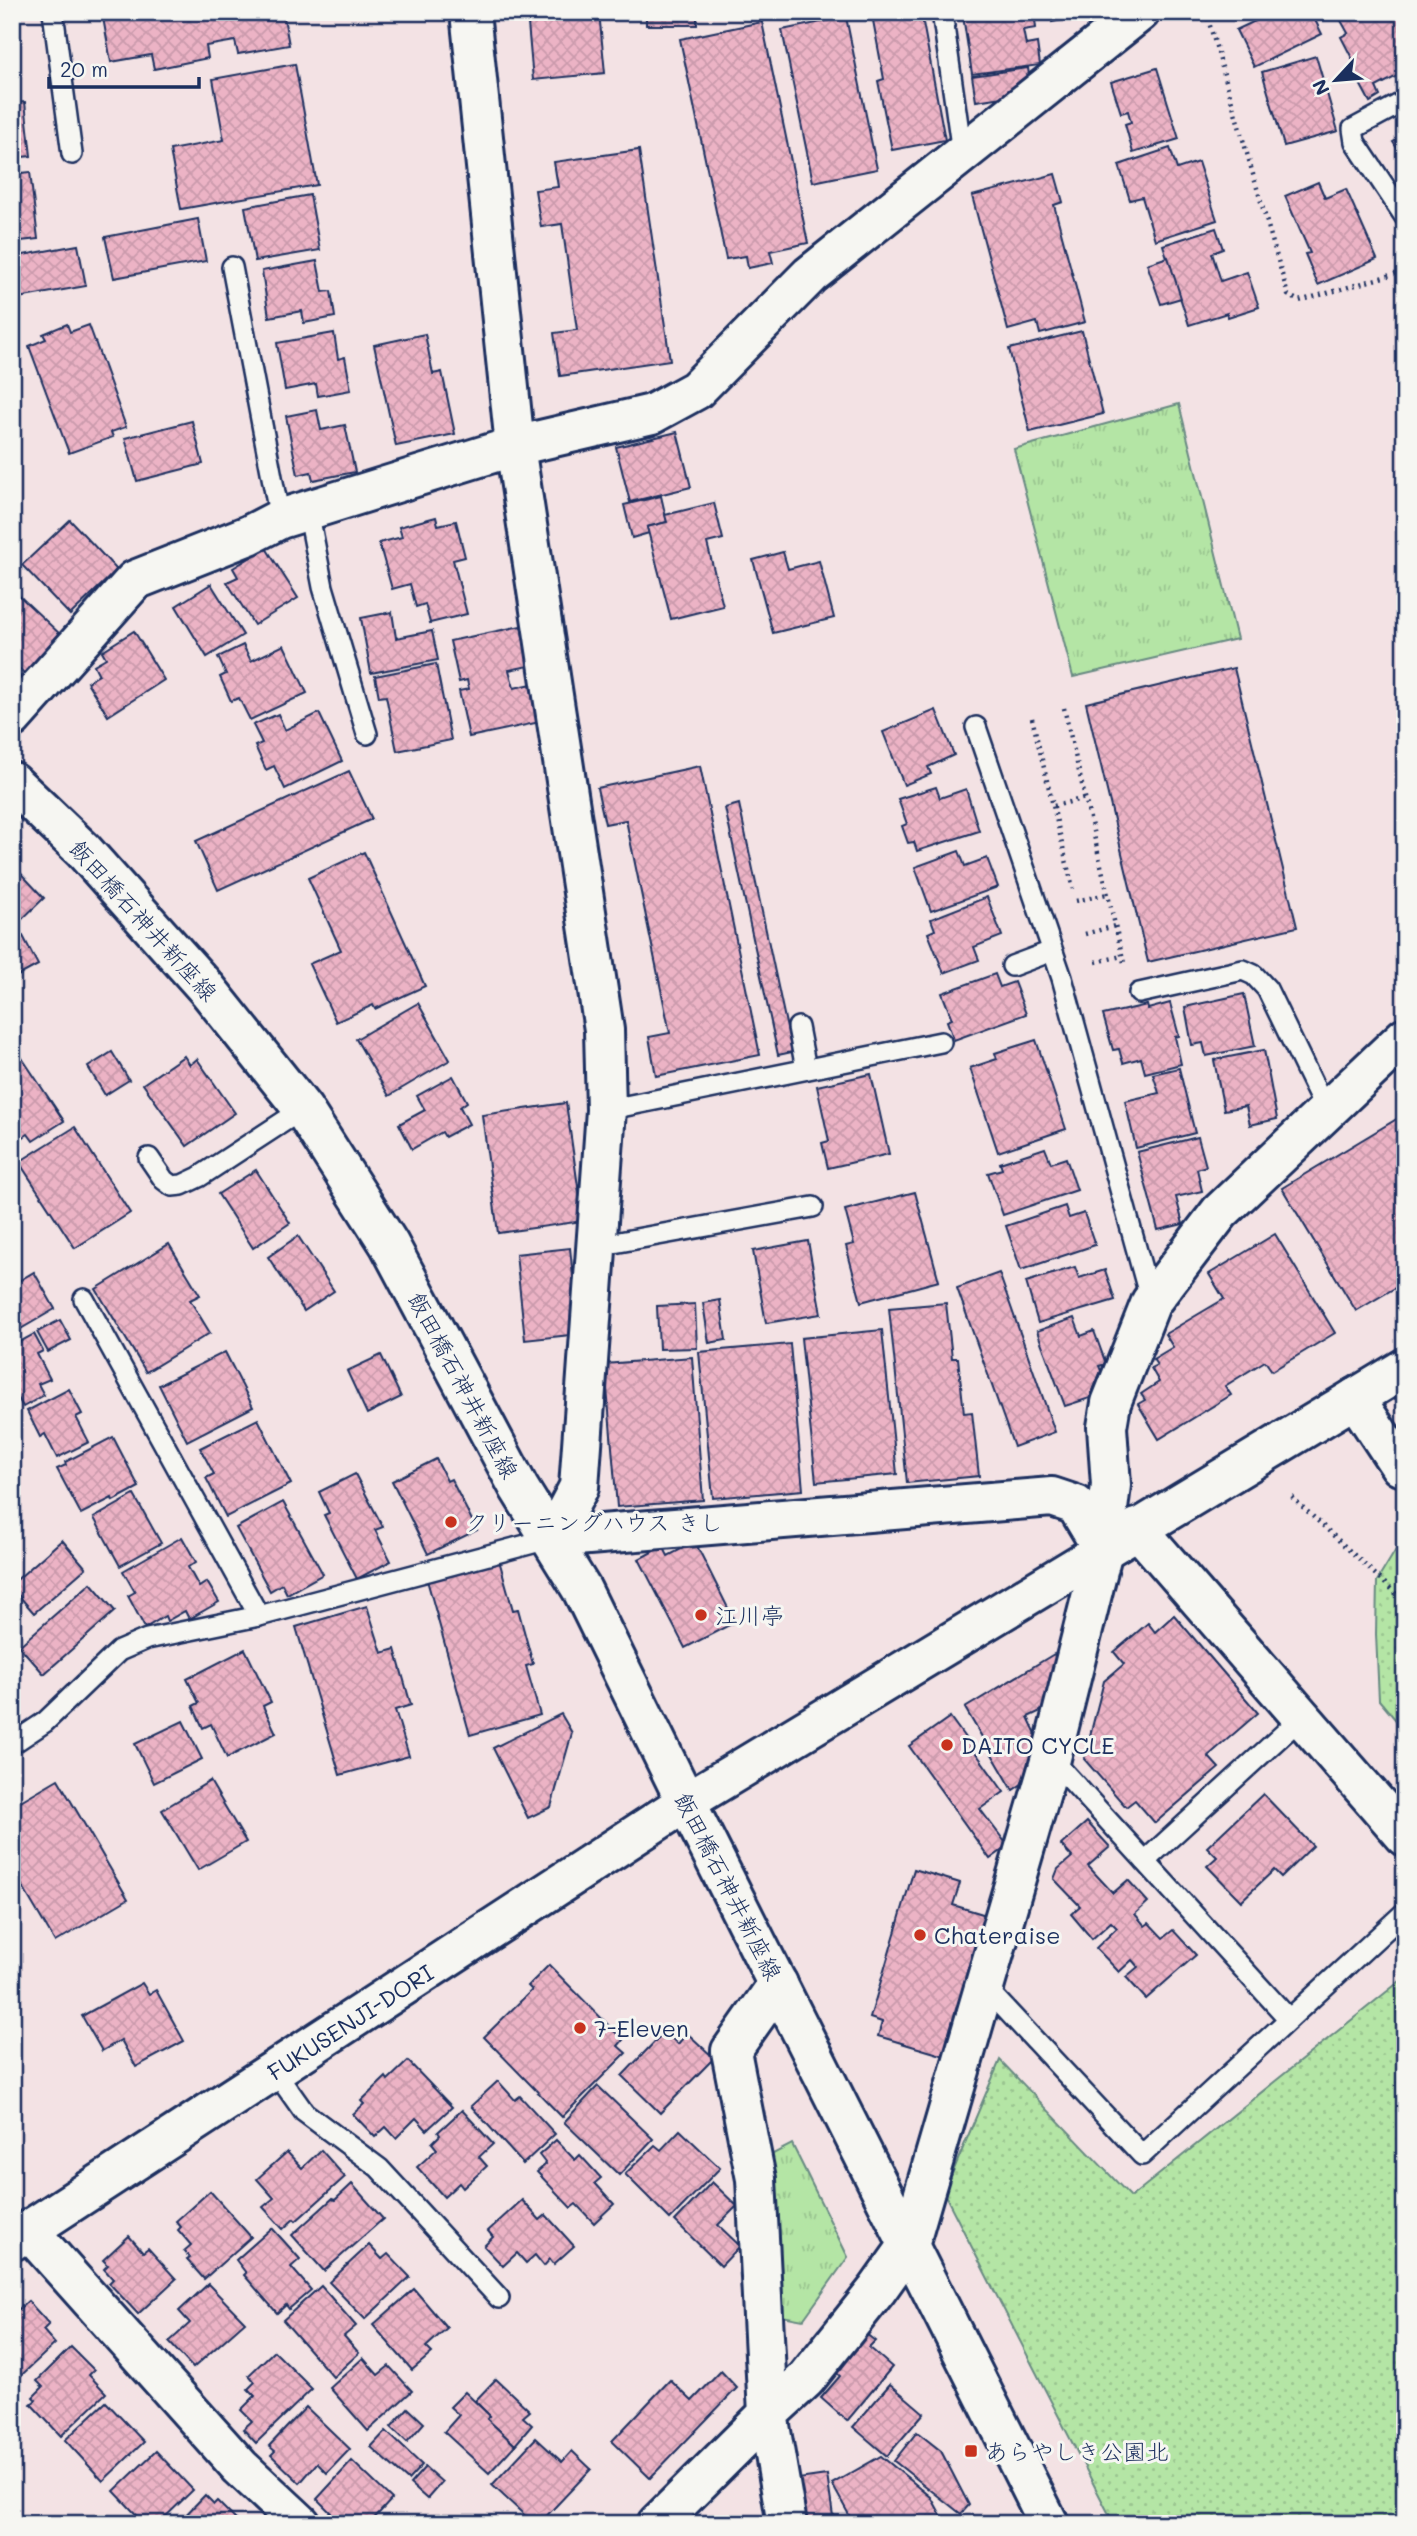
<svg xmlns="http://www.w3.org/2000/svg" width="1417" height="2536" font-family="Mali,'Klee One',sans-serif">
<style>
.grass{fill:url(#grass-tufts);stroke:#688a82;stroke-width:2}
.park{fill:url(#park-dots);stroke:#688a82;stroke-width:2}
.building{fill:url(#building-cross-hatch);stroke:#1b2f5e;stroke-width:2}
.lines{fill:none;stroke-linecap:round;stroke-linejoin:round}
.service-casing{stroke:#1b2f5e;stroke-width:24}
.minor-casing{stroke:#1b2f5e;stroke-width:44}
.tertiary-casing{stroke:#1b2f5e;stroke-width:44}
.primary-casing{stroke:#1b2f5e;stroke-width:44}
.path{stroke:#1b2f5e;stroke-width:4.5;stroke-dasharray:2 5;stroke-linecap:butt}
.service{stroke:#f6f6f2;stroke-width:19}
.minor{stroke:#f6f6f2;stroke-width:38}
.tertiary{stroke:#f6f6f2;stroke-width:38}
.primary{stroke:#f6f6f2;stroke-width:38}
.poi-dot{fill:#c8321e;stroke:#f6f6f2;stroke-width:2.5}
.labels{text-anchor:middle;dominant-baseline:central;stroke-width:6;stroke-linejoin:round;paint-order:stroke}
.street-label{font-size:23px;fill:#1b2f5e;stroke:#f6f6f2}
.poi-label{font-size:23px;fill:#1b2f5e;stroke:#f6f6f2;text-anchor:start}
</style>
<defs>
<pattern id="grass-tufts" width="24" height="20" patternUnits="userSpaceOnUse" patternTransform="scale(1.75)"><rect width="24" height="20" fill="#b4e5a5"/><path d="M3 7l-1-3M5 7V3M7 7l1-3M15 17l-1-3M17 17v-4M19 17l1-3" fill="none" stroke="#9ac590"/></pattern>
<pattern id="park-dots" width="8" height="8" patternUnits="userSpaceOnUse" patternTransform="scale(1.75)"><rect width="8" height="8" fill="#b4e5a5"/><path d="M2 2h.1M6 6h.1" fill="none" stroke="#9ac590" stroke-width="1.8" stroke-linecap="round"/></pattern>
<pattern id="building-cross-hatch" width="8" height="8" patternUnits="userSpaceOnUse" patternTransform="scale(1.75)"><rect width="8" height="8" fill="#ecb3c5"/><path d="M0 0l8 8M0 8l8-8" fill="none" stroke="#ca9aac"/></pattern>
</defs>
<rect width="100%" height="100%" fill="#f3e2e4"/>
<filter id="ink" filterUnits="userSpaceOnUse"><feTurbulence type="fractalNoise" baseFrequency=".0143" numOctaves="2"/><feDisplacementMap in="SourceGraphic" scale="14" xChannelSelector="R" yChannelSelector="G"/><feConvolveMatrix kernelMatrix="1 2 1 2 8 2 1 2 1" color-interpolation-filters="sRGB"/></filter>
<g filter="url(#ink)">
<g class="grass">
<polygon points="1179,404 1237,639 1073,677 1014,449"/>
<polygon points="792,2144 848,2257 803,2320 777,2315 778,2224 769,2156"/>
</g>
<g class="park">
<polygon points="1405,1541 1405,1731 1379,1700 1376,1634 1377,1581 1400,1543"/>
<polygon points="1405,1977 1405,2524 1114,2524 944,2193 1000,2060 1131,2197"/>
</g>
<g class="building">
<polygon points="102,12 283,12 289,45 238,54 235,41 206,46 208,58 154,69 151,55 111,62"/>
<polygon points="527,12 599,12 605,73 533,80"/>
<rect x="646" y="12" width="51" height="13"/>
<polygon points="888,12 921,12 945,140 892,150 878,81 884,79 872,15"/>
<polygon points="988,12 1034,12 1036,28 1023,30 1026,45 1037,43 1040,65 972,74 963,16"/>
<polygon points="1050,12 1102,12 1052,22"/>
<polygon points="1274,12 1311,12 1322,34 1254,67 1236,30"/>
<polygon points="1343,12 1405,12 1405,72 1376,87 1380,96 1370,102 1350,65 1354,62 1341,37 1348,33 1338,15"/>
<polygon points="846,17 877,169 813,182 782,30"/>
<polygon points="762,22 808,243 770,251 773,263 748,268 746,256 726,259 680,39"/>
<polygon points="1316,56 1338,131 1284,146 1262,72"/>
<polygon points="295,64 317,185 181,209 170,150 224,140 213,79"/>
<polygon points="1028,68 1029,75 1002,97 976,101 972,76"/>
<polygon points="1157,68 1179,139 1133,153 1125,124 1131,122 1128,111 1121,113 1111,82"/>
<polygon points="25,102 31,156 12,158 12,103"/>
<polygon points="1405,135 1405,160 1393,142"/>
<polygon points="1170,148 1177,169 1198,162 1217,220 1155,240 1142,197 1130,200 1119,165"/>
<polygon points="639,150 670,360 560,376 554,333 577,330 562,224 541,227 535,190 558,187 554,162"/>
<polygon points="30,172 38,239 12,242 12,174"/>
<polygon points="1055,174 1063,202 1054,205 1085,322 1040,334 1037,322 1008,330 972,196"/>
<polygon points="1318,182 1325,198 1346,189 1377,259 1318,285 1305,254 1310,253 1285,196"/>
<polygon points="310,195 320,250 255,261 245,207"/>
<polygon points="198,219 206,261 114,278 105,237"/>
<polygon points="1216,228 1223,249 1212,253 1221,281 1247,272 1259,307 1228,317 1227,313 1189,325 1163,245"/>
<polygon points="78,245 86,286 18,298 12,257"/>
<polygon points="1168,257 1181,298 1161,304 1147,264"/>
<polygon points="317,261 323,292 331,291 335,317 304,323 302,311 269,317 262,271"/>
<polygon points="67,324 70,332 89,325 126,427 111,432 113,437 69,453 29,346 46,339 43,334"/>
<polygon points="1082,331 1103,414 1030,432 1009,349"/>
<polygon points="334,333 338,359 345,357 351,390 318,396 316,384 285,390 277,343"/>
<polygon points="425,334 433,374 442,372 455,434 396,446 374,345"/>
<polygon points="317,410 321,430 345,425 355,472 313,480 311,472 298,475 286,416"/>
<polygon points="192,421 203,464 137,481 125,438"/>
<polygon points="677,432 691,487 630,502 616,447"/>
<polygon points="661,496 667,522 647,527 649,533 632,538 624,505"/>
<polygon points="714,503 723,539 707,543 723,606 671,619 647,527 667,522 665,515"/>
<polygon points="436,517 438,525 456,521 465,557 453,560 467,614 430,623 425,604 416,607 410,584 392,589 379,543 402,537 399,527"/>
<polygon points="70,520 117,570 70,615 22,565"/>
<polygon points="266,548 298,598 254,625 227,582 238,577 233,568"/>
<polygon points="783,552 788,569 819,561 834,618 773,633 753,560"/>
<polygon points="211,584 243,635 207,657 176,606"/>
<polygon points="12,589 61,635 25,674 12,662"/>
<polygon points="392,612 396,638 432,631 438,660 371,673 361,618"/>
<polygon points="521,626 529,666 509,670 514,688 532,684 540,722 469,737 459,691 469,689 467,680 459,682 450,641"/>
<polygon points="134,631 164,680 108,716 87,682 99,675 94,665 106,658 102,651"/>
<polygon points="243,645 251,661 284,645 307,693 250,720 239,698 231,701 220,677 226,674 218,657"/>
<polygon points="436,664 451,740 397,751 386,696 379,697 375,676"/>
<polygon points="1234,668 1297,927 1148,962 1086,703"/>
<polygon points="936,710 954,755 928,767 931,774 904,785 883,732"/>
<polygon points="319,713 342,761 285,789 274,766 266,770 255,746 262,743 253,725 278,714 285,730"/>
<polygon points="700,766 760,1055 656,1076 649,1037 670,1033 626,820 605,824 597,788"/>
<polygon points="349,771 372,819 218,890 196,841"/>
<polygon points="936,787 940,798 966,789 979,831 917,851 914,842 908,843 902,826 907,824 898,799"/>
<polygon points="739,804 792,1052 778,1055 725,808"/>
<polygon points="959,851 965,866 987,858 998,887 931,911 915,867"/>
<polygon points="364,852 425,986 375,1009 373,1005 336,1022 309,964 341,950 308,878"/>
<polygon points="12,864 44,898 12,929"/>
<polygon points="987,897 1002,936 974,947 979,960 944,973 928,933 935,930 931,919"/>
<polygon points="23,936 38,965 14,978 12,941"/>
<polygon points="995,974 1000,987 1014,982 1026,1014 954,1040 947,1021 952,1019 942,993"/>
<polygon points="1244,994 1255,1046 1206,1056 1203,1043 1192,1045 1185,1007"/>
<polygon points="418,1003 450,1060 389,1096 356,1039"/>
<polygon points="1170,1003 1179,1036 1175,1037 1181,1064 1145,1073 1141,1058 1123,1063 1119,1049 1113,1050 1103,1015 1147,1005 1148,1009"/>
<polygon points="1036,1040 1066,1129 998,1152 970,1068 997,1059 995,1053"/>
<polygon points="1264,1050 1277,1119 1250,1125 1246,1106 1224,1110 1214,1060"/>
<polygon points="112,1052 129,1080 105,1095 88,1067"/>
<polygon points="20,1055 64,1121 33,1141 28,1134 13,1144 12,1060"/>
<polygon points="184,1056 190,1065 197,1059 235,1113 187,1146 143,1084"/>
<polygon points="1179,1068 1195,1133 1136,1148 1125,1101 1159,1093 1153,1074"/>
<polygon points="871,1074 889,1154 828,1168 822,1143 829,1141 817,1086"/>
<polygon points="453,1076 467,1102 460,1107 469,1124 445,1137 442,1132 412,1149 399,1124 425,1110 417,1096"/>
<polygon points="566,1103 583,1221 498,1233 482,1115"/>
<polygon points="1405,1114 1405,1282 1356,1311 1282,1188"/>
<polygon points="75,1127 130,1213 75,1248 19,1162"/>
<polygon points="1198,1137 1206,1166 1197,1169 1202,1191 1176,1197 1183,1224 1158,1230 1137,1152"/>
<polygon points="1045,1148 1051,1163 1066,1158 1077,1190 1003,1215 988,1173 1002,1169 1000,1163"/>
<polygon points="256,1170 290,1223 253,1248 218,1194"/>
<polygon points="915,1192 939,1281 861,1302 846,1246 854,1244 845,1210"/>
<polygon points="1065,1206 1069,1218 1084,1213 1095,1245 1021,1270 1006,1226"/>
<polygon points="1275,1234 1335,1333 1272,1371 1265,1361 1225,1386 1231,1395 1159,1439 1138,1404 1145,1400 1141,1394 1159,1382 1151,1368 1157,1365 1153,1359 1173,1347 1165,1334 1224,1299 1209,1274"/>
<polygon points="298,1236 334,1291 304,1311 268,1257"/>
<polygon points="808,1241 821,1314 766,1323 753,1251"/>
<polygon points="169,1244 200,1295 190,1300 210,1333 146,1372 96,1289"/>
<polygon points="570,1248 579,1334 525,1340 516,1254"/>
<polygon points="1075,1267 1079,1278 1105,1270 1115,1300 1038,1323 1026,1282"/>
<polygon points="34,1272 55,1309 12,1334 12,1285"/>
<polygon points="999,1273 1055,1432 1014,1447 957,1288"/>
<polygon points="720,1300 726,1340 709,1343 703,1303"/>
<polygon points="946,1303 952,1358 958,1358 964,1413 972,1412 979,1476 907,1483 889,1308"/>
<polygon points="695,1304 697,1348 659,1349 657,1306"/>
<polygon points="1074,1318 1081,1336 1094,1331 1106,1364 1099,1366 1101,1371 1090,1398 1065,1406 1037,1331"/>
<polygon points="60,1320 71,1340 48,1352 37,1332"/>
<polygon points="882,1330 897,1474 816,1482 801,1338"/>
<polygon points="34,1334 43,1351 37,1354 50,1379 38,1384 44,1395 23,1407 12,1387 12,1346"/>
<polygon points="790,1344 803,1490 713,1498 699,1352"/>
<polygon points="225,1352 253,1407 187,1441 159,1385"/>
<polygon points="381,1355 401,1397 367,1414 347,1371"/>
<polygon points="692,1357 703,1500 617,1507 605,1364"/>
<polygon points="69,1389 82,1414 76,1417 89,1442 57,1458 45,1434 40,1437 27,1411"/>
<polygon points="258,1419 291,1484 226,1517 206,1478 214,1474 200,1448"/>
<polygon points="113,1437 139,1487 113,1501 112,1498 81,1514 57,1469 66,1465 65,1462"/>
<polygon points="436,1459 447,1481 451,1479 477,1530 428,1554 392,1481"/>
<polygon points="355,1474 383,1527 375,1530 391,1561 357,1579 324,1515 329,1513 319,1492"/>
<polygon points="134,1495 161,1543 120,1566 94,1518"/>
<polygon points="283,1502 323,1574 287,1594 282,1584 270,1591 236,1528"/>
<polygon points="182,1537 196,1562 188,1567 199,1587 207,1582 219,1602 189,1619 185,1611 167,1621 165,1616 145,1628 128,1596 135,1592 123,1571"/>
<polygon points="62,1540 86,1568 34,1613 12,1588 12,1584"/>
<polygon points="695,1542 735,1622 685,1648 639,1559 663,1546 668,1556"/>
<polygon points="499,1560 513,1610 518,1609 533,1664 526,1666 540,1715 470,1735 427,1580"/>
<polygon points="91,1583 115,1611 44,1674 19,1646"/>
<polygon points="367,1606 382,1653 395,1649 411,1705 395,1710 409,1756 340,1775 296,1627"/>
<polygon points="1174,1615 1258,1713 1208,1756 1219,1768 1155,1823 1135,1800 1126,1807 1084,1759 1104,1681 1124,1664 1114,1652 1148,1623 1155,1632"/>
<polygon points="245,1649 271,1702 263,1706 276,1733 227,1758 211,1724 203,1728 193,1706 199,1703 187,1679"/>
<polygon points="1054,1654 1059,1662 1047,1708 1028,1717 1038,1738 1026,1781 1013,1790 965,1708"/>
<polygon points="561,1714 572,1733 551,1807 528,1818 493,1748"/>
<polygon points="950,1717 1004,1792 980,1809 1008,1846 990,1859 909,1746"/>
<polygon points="183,1721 202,1759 154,1783 135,1744"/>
<polygon points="58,1779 128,1899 55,1942 12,1869 12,1806"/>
<polygon points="210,1781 246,1842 198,1870 162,1810"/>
<polygon points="1263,1794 1313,1846 1281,1877 1274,1870 1241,1901 1207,1866 1217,1857 1207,1847"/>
<polygon points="1087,1822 1110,1847 1088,1866 1113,1893 1128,1880 1148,1902 1135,1914 1145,1926 1149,1923 1163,1938 1173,1930 1196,1955 1146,1999 1126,1977 1138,1967 1132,1960 1119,1972 1096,1948 1117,1928 1111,1922 1092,1939 1071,1914 1080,1906 1054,1879 1058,1869 1072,1857 1061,1845"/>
<polygon points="914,1869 960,1883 953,1905 986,1915 945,2056 878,2036 882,2022 870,2018"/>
<polygon points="549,1965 623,2040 618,2046 626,2053 562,2117 484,2037 532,1990 528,1986"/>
<polygon points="142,1983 149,1994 156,1990 184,2041 136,2067 121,2040 102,2051 82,2016"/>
<polygon points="664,2032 678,2044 687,2033 714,2058 660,2113 622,2076"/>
<polygon points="408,2061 452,2107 427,2130 416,2118 396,2138 386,2127 375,2137 353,2114 364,2104 361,2101 386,2077 388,2080"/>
<polygon points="498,2081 515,2100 520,2096 555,2134 523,2164 471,2106"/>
<polygon points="598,2086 653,2139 619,2175 564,2122"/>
<polygon points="462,2110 493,2144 479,2157 487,2166 463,2188 459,2183 444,2197 417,2167 437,2149 432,2143 440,2135 438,2132"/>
<polygon points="680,2130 720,2168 670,2219 625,2174 655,2145 661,2150"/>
<polygon points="556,2140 575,2160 580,2155 601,2178 595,2183 614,2204 594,2223 576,2204 571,2208 537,2172 546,2164 539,2155"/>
<polygon points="321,2150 345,2177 296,2221 294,2219 283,2229 263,2207 274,2198 257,2179 287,2152 302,2168"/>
<polygon points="712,2182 737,2206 718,2225 740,2246 721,2266 675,2221"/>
<polygon points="352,2184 383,2219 324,2271 292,2235 332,2199 335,2200"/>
<polygon points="210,2191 251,2237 204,2279 187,2260 190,2258 184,2251 191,2245 178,2230 181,2227 176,2221"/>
<polygon points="522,2200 540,2220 546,2215 574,2246 554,2264 550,2259 544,2266 535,2255 526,2263 517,2253 503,2266 484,2246 493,2237 488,2231"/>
<polygon points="272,2228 300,2259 291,2267 311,2290 289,2309 286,2305 277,2313 244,2275 246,2273 236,2260"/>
<polygon points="129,2236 143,2252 148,2248 176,2279 138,2314 109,2283 113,2279 104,2269 108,2265 103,2260"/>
<polygon points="369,2245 382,2259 388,2254 410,2277 365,2319 329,2282"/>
<polygon points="208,2284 245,2322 193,2368 169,2342 190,2323 179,2311"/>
<polygon points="321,2286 356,2326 344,2336 359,2353 333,2377 283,2320"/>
<polygon points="414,2289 447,2328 426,2347 432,2353 412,2370 373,2325"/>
<polygon points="28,2301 49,2324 43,2330 55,2344 12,2384 12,2315"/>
<polygon points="865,2333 875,2341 869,2347 892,2367 847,2421 821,2398 840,2376 833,2370"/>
<polygon points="71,2347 94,2370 89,2375 106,2393 61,2436 31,2404 36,2400 33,2397 43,2387 37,2381"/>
<polygon points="274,2351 312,2389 256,2443 243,2429 252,2421 241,2410 255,2396 248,2389 255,2382 249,2375"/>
<polygon points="363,2358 378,2375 389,2366 412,2391 368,2431 330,2388"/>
<polygon points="721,2371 737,2388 650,2478 612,2441 670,2380 692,2401"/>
<polygon points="496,2379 530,2411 523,2417 532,2425 515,2445 487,2419 490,2416 475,2401"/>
<polygon points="890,2384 924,2413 887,2456 853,2427"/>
<polygon points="465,2392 490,2416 487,2419 515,2445 489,2473 444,2432 459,2415 450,2407"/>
<polygon points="106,2402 144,2442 103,2481 65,2440"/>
<polygon points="306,2407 350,2449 327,2473 317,2463 300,2483 271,2455 275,2451 269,2446"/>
<polygon points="408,2408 424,2423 407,2442 391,2427"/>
<polygon points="386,2431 422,2465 408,2480 371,2447"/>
<polygon points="917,2432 941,2451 969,2505 961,2514 894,2461"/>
<polygon points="536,2438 562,2462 572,2451 591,2469 539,2524 534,2524 492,2485"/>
<polygon points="156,2451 193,2490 158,2524 145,2524 114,2491"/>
<polygon points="881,2456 931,2497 946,2524 854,2524 832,2484"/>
<polygon points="352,2461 392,2499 369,2524 335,2524 327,2517 331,2513 317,2499"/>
<polygon points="425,2467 442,2482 427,2499 410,2484"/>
<polygon points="827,2475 833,2516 803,2521 798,2479"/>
<polygon points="205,2495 214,2504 217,2501 239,2523 177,2524"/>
</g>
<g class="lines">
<defs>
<g id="service">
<polyline points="53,12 72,154"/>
<polyline points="942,12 962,153"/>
<polyline points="1405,101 1353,129 1355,142 1405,217"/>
<polyline points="232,267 280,519"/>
<polyline points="308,510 323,587 367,734"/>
<polyline points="976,727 1062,978 1151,1302"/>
<polyline points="1012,966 1052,951"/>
<polyline points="1139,993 1243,970 1254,975 1267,989 1326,1111"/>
<polyline points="798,1027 806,1069"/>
<polyline points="606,1110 941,1042"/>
<polyline points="149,1158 164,1180 172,1186 182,1185 199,1177 303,1109"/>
<polyline points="597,1246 813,1207"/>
<polyline points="84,1299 259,1616"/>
<polyline points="12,1744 45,1722 119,1651 147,1639 259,1616 552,1538"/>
<polyline points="1051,1758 1289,2019"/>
<polyline points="1145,1861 1302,1717"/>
<polyline points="986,1988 1142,2155 1405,1912"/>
<polyline points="275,2071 304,2112 379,2168 499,2298"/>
</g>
<g id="minor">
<polyline points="470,12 515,446 604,1030 606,1110 579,1487 552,1538"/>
<polyline points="12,718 135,580 249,535 280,519 515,446 652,414 696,390 810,275 1140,12"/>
<polyline points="12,782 83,850 208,990 303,1109 389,1244 519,1488 582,1590 686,1802"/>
<polyline points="1355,1398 1400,1466 1405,1467"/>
<polyline points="1137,1528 1405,1836"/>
<polyline points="552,1538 1052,1497 1076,1505 1103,1550"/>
<polyline points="28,2230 240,2467 301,2524"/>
<polyline points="657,2524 768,2414 756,2179 731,2051 778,1984"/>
<polyline points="787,2524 768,2414 806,2379 877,2290 909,2245"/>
</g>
<polyline id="tertiary" points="12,2241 686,1802 1405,1368"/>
<g id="primary">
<polyline points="686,1802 1049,2524"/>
<polyline points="909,2245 1051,1758 1103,1550 1111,1485 1107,1427 1111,1403 1151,1302 1220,1212 1405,1037"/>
</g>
</defs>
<use href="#service" class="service-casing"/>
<use href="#minor" class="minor-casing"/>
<use href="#tertiary" class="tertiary-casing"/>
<use href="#primary" class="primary-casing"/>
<g class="path">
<polyline points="1206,12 1288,295 1299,301 1405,271"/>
<polyline points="1064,708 1124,963"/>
<polyline points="1032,718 1073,889"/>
<polyline points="1054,806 1085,798"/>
<polyline points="1076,901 1107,894"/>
<polyline points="1085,934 1115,926"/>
<polyline points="1096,962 1122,956"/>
<polyline points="1292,1497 1405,1602"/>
</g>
<use href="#service" class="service"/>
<use href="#minor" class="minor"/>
<use href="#tertiary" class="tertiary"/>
<use href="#primary" class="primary"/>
</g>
</g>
<g class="poi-dot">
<circle cx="451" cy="1522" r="7"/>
<circle cx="701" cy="1615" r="7"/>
<circle cx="947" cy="1745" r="7"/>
<circle cx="920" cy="1935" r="7"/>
<circle cx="580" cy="2028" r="7"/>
<rect x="964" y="2444" width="14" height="14" rx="3.5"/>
</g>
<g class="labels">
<g class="street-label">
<text transform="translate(144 920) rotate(48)">飯田橋石神井新座線</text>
<text transform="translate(464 1385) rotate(62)">飯田橋石神井新座線</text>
<text transform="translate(729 1886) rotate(63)">飯田橋石神井新座線</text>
<text transform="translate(350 2022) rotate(-33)">FUKUSENJI-DORI</text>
</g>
<g class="poi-label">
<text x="465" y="1522">クリーニングハウス きし</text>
<text x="715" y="1615">江川亭</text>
<text x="961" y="1745">DAITO CYCLE</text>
<text x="934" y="1935">Chateraise</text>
<text x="594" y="2028">7-Eleven</text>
<text x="985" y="2451">あらやしき公園北</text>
</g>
</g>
<rect width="1417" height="2536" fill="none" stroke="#f6f6f2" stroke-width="42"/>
<rect x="21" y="21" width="1375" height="2494" fill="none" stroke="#1b2f5e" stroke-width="2.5" filter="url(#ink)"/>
<g transform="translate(1336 80) rotate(244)" stroke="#f6f6f2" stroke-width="5" paint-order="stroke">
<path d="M0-5L12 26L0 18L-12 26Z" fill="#1b2f5e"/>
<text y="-10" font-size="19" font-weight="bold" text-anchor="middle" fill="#1b2f5e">N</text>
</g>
<path d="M49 77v10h150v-10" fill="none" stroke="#1b2f5e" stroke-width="3.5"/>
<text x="60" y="77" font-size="21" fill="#1b2f5e" stroke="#f6f6f2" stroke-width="5" paint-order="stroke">20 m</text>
</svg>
